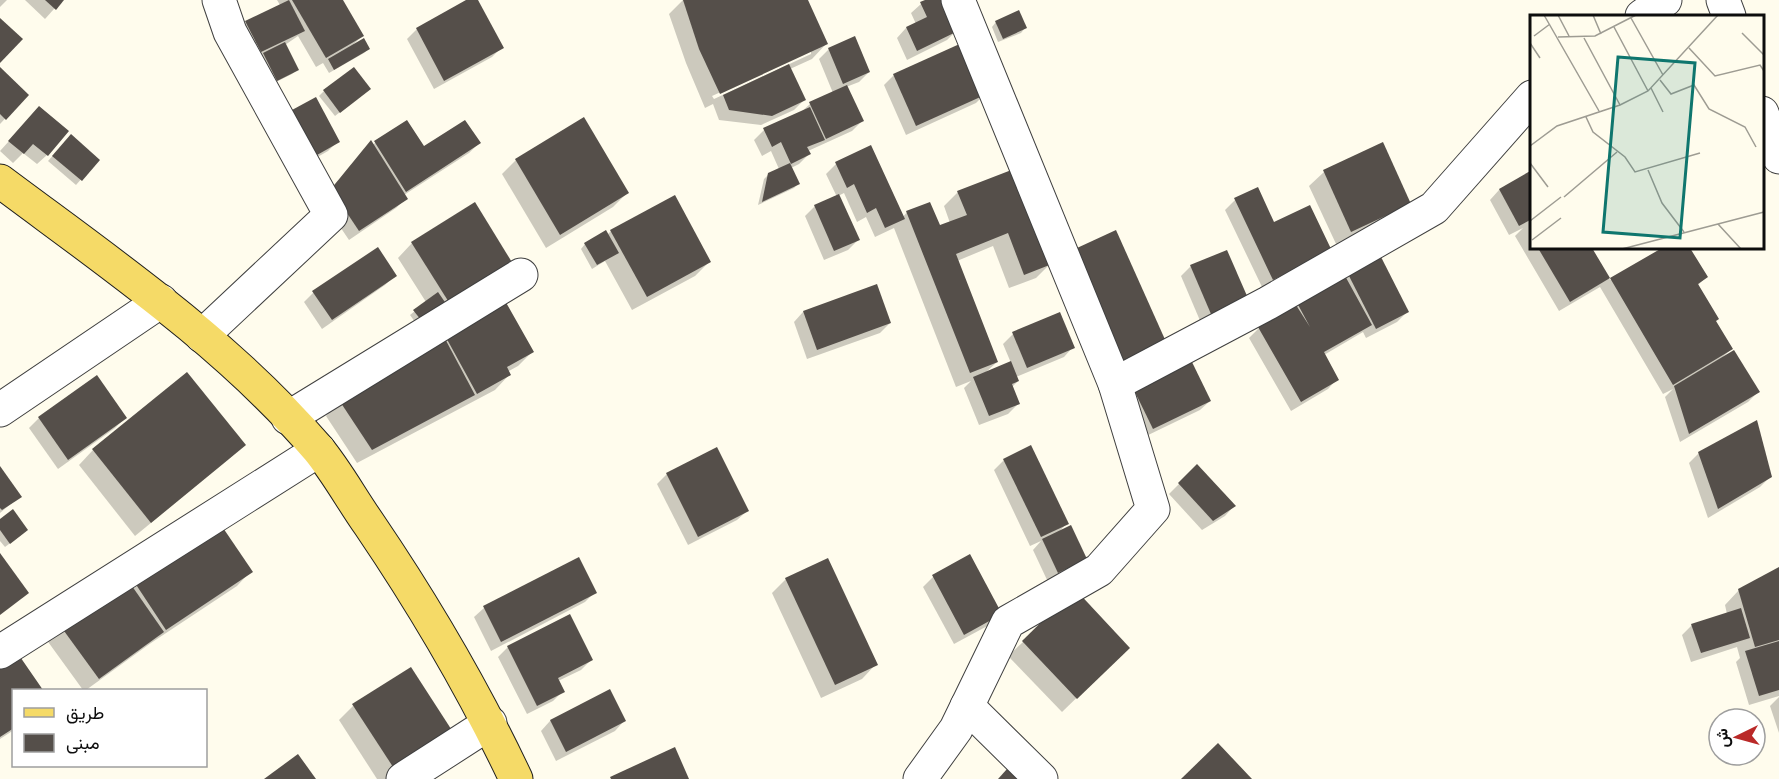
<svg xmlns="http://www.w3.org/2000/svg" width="1779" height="779" font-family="Merriweather,Vazirmatn,serif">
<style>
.shadow{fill:#0003;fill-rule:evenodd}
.building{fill:#554f4a}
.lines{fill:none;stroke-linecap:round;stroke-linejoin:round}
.minor-casing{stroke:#404040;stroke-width:35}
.major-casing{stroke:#1e1e1e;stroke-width:35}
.minor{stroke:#fff;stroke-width:33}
.major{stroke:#f5da67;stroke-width:33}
.inset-road{fill:none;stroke:#9e9c93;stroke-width:1.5}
.view{fill:#0f766e;fill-opacity:0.15;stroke:#0f766e;stroke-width:3}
.inset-edge{fill:none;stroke:#0d0d0d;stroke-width:3}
</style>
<rect width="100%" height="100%" fill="#fffced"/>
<g class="shadow">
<polygon points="0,0 7,0 0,7"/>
<polygon points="25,0 62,0 45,19"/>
<polygon points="277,0 342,0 362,36 354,44 369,48 364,53 329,73 323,63 316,67 298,36 285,45 297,70 292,74 272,84 237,32 246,22 280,5"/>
<polygon points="470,0 476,0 502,47 492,57 434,89 407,39 417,29"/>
<path d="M683 0H806L826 44 812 59 790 69 804 100 794 110 761 125 719 120 713 104 705 108 686 63 669 14ZM811 51V54L714 99 712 96Z"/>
<polygon points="928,0 941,0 956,31 947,40 907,60 897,38 906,28 916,24 911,13 921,4"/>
<polygon points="996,22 1025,28 1021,33 998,42 992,27"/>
<polygon points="829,49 869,72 859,82 846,87 862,121 852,131 808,151 809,154 799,164 791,168 798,184 794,188 758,205 764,179 769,174 779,169 771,151 762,156 754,140 764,130 800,113 810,104 833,93 819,59"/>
<polygon points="0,69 27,95 0,124"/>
<polygon points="894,75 986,93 976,103 906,135 884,85"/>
<polygon points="324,91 364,93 335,116 319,96"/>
<polygon points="39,108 47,155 37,164 23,153 13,163 0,151"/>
<polygon points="293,111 338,141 328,151 307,163 283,121"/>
<polygon points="407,122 423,148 479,143 469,153 404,195 406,198 396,208 349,240 322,200 370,142 372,145"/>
<polygon points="66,141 98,160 76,185 48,161"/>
<polygon points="1382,144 1409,204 1337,246 1309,186 1324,172"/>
<polygon points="516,160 627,193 613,207 546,248 502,174"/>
<polygon points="836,164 903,217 907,212 939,227 950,223 944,206 958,192 1050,264 1036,278 1009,288 993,246 957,261 997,362 985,373 1011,363 1003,344 1013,334 1073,347 1064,357 1016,377 1018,381 1012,387 1018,404 1008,414 979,425 964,388 971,381 956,387 894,228 875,237 866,217 857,222 844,193 838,196 858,240 848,250 824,260 805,216 815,206 837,197 826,174"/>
<polygon points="1532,171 1532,248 1592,248 1610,280 1665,248 1688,248 1706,277 1697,286 1714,322 1731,349 1722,358 1758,392 1748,402 1680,442 1665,397 1673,389 1663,394 1600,287 1559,311 1515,236 1523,228 1509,235 1490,200 1499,190"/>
<polygon points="1257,189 1274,224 1331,251 1263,289 1225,210 1235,200"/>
<polygon points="611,231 709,262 695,276 632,310 605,261 592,269 581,249 585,244 607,235"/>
<polygon points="412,243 511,263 420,329 410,315 426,302 398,258"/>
<polygon points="1191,266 1249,305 1204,330 1181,276"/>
<polygon points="1348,273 1407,312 1397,322 1366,338 1363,332 1324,355 1337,379 1328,389 1291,411 1249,338 1259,328 1289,311 1296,303"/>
<polygon points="395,275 385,285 322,329 304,302 313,293"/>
<polygon points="803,312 890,323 880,333 807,359 794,322"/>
<polygon points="444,333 532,352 518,366 507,372 509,375 495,390 357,463 326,416 340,401"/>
<polygon points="187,374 244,445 229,459 135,536 79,465 93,450"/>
<polygon points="1134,390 1210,401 1200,410 1142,438"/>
<polygon points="39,418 125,418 115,428 58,469 29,428"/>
<polygon points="1699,453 1770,477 1760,487 1708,518 1689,463"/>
<polygon points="1004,460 1067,523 1059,532 1086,558 1048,582 1033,550 1041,541 1030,546 994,470"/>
<polygon points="1197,466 1234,506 1225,516 1202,530 1169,494"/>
<polygon points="0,469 20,496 0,513"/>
<polygon points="667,474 747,511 737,520 688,545 657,484"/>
<polygon points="0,520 21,535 5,547 0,541"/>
<polygon points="970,556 1001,614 991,624 954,644 923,587 933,577"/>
<polygon points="1779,568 1779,696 1749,705 1736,662 1740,658 1737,647 1691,662 1682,635 1692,625 1727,614 1725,605 1739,590"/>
<polygon points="251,571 237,586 151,643 86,690 83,690 46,639 124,578"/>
<polygon points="786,579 876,664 862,679 821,698 772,593"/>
<polygon points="595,592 585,602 491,651 474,617 484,608"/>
<polygon points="1023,642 1128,648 1062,712 1008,656"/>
<polygon points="508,647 591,660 581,670 558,681 563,691 553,701 527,714 498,657"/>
<polygon points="14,650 41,690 14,690 14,730 0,739 0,660"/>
<polygon points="609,691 624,721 615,731 556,761 541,731 550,721"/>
<polygon points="1779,697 1779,733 1770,706"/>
<polygon points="353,706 437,747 387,779 377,779 339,720"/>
</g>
<g class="building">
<polygon points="45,0 64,0 56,10"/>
<polygon points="289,0 305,31 261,52 245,21"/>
<polygon points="292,0 343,0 364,36 326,58"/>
<polygon points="466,0 478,0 504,48 444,81 416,28"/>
<polygon points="683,0 808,0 828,44 720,94 699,49"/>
<polygon points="925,0 943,0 958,31 917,51 906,27 927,17 920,2"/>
<polygon points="1019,10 1027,28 1003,39 995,21"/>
<polygon points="0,18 23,39 0,63"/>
<polygon points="855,36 870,72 843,84 828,48"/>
<polygon points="364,38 370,49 334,70 328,59"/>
<polygon points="285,42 299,70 277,81 263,53"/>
<polygon points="964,42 987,94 916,126 893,74"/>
<polygon points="789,64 806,100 772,116 729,110 723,95"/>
<polygon points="0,67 29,95 6,120 0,114"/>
<polygon points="354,67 371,89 340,113 323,90"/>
<polygon points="847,85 864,121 826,139 809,102"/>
<polygon points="316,97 340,142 317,155 292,110"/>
<polygon points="39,106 69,131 48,156 33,144 24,154 8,141"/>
<polygon points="810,107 825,140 807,147 811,154 791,164 781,142 772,147 763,128"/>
<polygon points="584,117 629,193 560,235 515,159"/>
<polygon points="407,120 424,146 465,120 481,143 406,192 374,141"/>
<polygon points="71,134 100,160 82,181 52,156"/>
<polygon points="371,140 408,199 359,231 331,189"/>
<polygon points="1383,142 1411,204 1351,232 1323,170"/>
<polygon points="871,145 905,219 885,228 876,208 867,213 854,184 847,188 835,162"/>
<polygon points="790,163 800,184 762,202 768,173"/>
<polygon points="1014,169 1052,264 1024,275 1008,233 956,254 998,362 970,373 906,211 930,202 940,225 967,215 957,191"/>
<polygon points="1532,170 1532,219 1519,226 1499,189"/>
<polygon points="1258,187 1274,222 1310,205 1332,251 1273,280 1234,198"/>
<polygon points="839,194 860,240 834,251 814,205"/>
<polygon points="675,195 711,262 647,297 610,230"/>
<polygon points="475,202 513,264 450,304 411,242"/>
<polygon points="606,230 619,253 597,265 584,243"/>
<polygon points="1116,230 1167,344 1121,365 1077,248"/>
<polygon points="378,247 397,276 332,320 312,291"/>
<polygon points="1538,248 1592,248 1610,278 1570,302"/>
<polygon points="1662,248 1690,248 1708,277 1698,284 1719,319 1716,321 1733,349 1673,385 1610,278"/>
<polygon points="1227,250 1251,305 1214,321 1190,265"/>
<polygon points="1380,255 1409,312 1376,329 1347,272"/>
<polygon points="1344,274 1372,325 1324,352 1339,380 1301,402 1258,327 1296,305 1310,327 1296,301"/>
<polygon points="877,284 891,323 817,350 803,311"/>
<polygon points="438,292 449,308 425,325 413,310"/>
<polygon points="504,299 534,352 507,367 511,375 477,394 443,332"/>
<polygon points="1060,312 1075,348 1027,368 1012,332"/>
<polygon points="443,335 475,395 372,450 339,400"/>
<polygon points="1734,350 1760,392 1689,434 1674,386"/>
<polygon points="1191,360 1211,401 1153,429 1133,388"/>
<polygon points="1011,361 1019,381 1012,384 1020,404 989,416 973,377"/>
<polygon points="187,372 246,445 151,523 92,449"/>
<polygon points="97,375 127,418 68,460 38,417"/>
<polygon points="1757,420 1772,477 1718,509 1698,452"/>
<polygon points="1031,445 1069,524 1041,537 1003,459"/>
<polygon points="717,447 749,511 698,537 666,473"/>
<polygon points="1197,464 1236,506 1213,521 1178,483"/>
<polygon points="0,466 22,497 2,510 0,508"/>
<polygon points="13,509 28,530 10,544 0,530 0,519"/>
<polygon points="217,519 253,572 166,630 131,577"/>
<polygon points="1071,525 1087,559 1058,573 1042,539"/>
<polygon points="0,553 29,593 0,615"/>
<polygon points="970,554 1002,614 964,635 932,575"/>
<polygon points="579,557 597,593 501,642 483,606"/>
<polygon points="828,558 878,665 835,685 785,578"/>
<polygon points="1779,567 1779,640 1755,647 1738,589"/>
<polygon points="125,576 164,632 99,679 59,624"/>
<polygon points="1075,589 1130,648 1077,699 1022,641"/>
<polygon points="1741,608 1750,638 1701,653 1691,624"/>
<polygon points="570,614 593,660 558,678 565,692 537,706 507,646"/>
<polygon points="1779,641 1779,690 1759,696 1745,651"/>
<polygon points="14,648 43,690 14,690 14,728 0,737 0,658"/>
<polygon points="411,667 453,732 395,770 352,704"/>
<polygon points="610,689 626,721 566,752 550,720"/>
<polygon points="1218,743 1252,779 1181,779"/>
<polygon points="675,747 689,779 611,779 610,777"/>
<polygon points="298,754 316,779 264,779"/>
<polygon points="1007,769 1019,779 998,779"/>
</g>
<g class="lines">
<defs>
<g id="minor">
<polyline points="1723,0 1729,16"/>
<polyline points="1642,16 1665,0"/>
<polyline points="1762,113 1779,157"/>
<polyline points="202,336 331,215 230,32 219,0"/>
<polyline points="1115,384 1268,303 1434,208 1532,97"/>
<polyline points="0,410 161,301"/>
<polyline points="288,418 521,275"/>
<polyline points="0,652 319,450"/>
<polyline points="967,706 1041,779"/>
<polyline points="403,779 490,723"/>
<polyline points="920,779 956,729 1008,622 1099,570 1153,509 1115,384 958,0"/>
</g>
<path id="major" d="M0 181C111 264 227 343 318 449 337 472 352 500 369 524 424 605 474 690 516 779"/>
</defs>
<use href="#minor" class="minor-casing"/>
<use href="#major" class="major-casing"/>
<use href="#minor" class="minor"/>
<use href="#major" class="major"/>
</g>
<g transform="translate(1530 15)">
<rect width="234" height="234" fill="#fffced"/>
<path class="inset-road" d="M14 0 69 96M28 0 39 21M63 0 71 19M101 3 133 60M84 12 118 76M212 18 234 40M4 21 20 9M28 22 65 21 106 0M54 23 90 90M0 28 10 43M159 33 185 61 230 50 234 56M130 65 141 79 164 70 179 94 215 112 226 132M121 73 133 97M56 102 63 117 95 142 105 157 170 138M0 131 27 111 90 90 118 76 188 0M0 148 18 172M118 155 132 188 154 217M34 182 87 137M0 206 31 182M188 209 211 234M2 225 31 203M92 234 234 197"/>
<path class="view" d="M88 42 165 48 150 223 73 217Z"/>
<rect width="234" height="234" class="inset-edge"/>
</g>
<rect x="12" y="689" width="195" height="78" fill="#ffffff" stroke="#9e9e9e" stroke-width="1.5"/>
<rect x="24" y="708" width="30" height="9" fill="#f5da67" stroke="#9e9e9e" stroke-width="1.5"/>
<text x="66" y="719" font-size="18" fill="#0d0d0d">طريق</text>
<rect x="24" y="734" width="30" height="18" fill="#554f4a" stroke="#9e9e9e" stroke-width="1.5"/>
<text x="66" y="749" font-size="18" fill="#0d0d0d">مبنى</text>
<g transform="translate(1737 737) rotate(265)"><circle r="28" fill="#ffffff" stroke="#9e9e9e" stroke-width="1.5"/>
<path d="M0-4.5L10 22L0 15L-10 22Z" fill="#ba2928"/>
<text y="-9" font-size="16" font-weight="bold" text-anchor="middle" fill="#0d0d0d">ش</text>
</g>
</svg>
